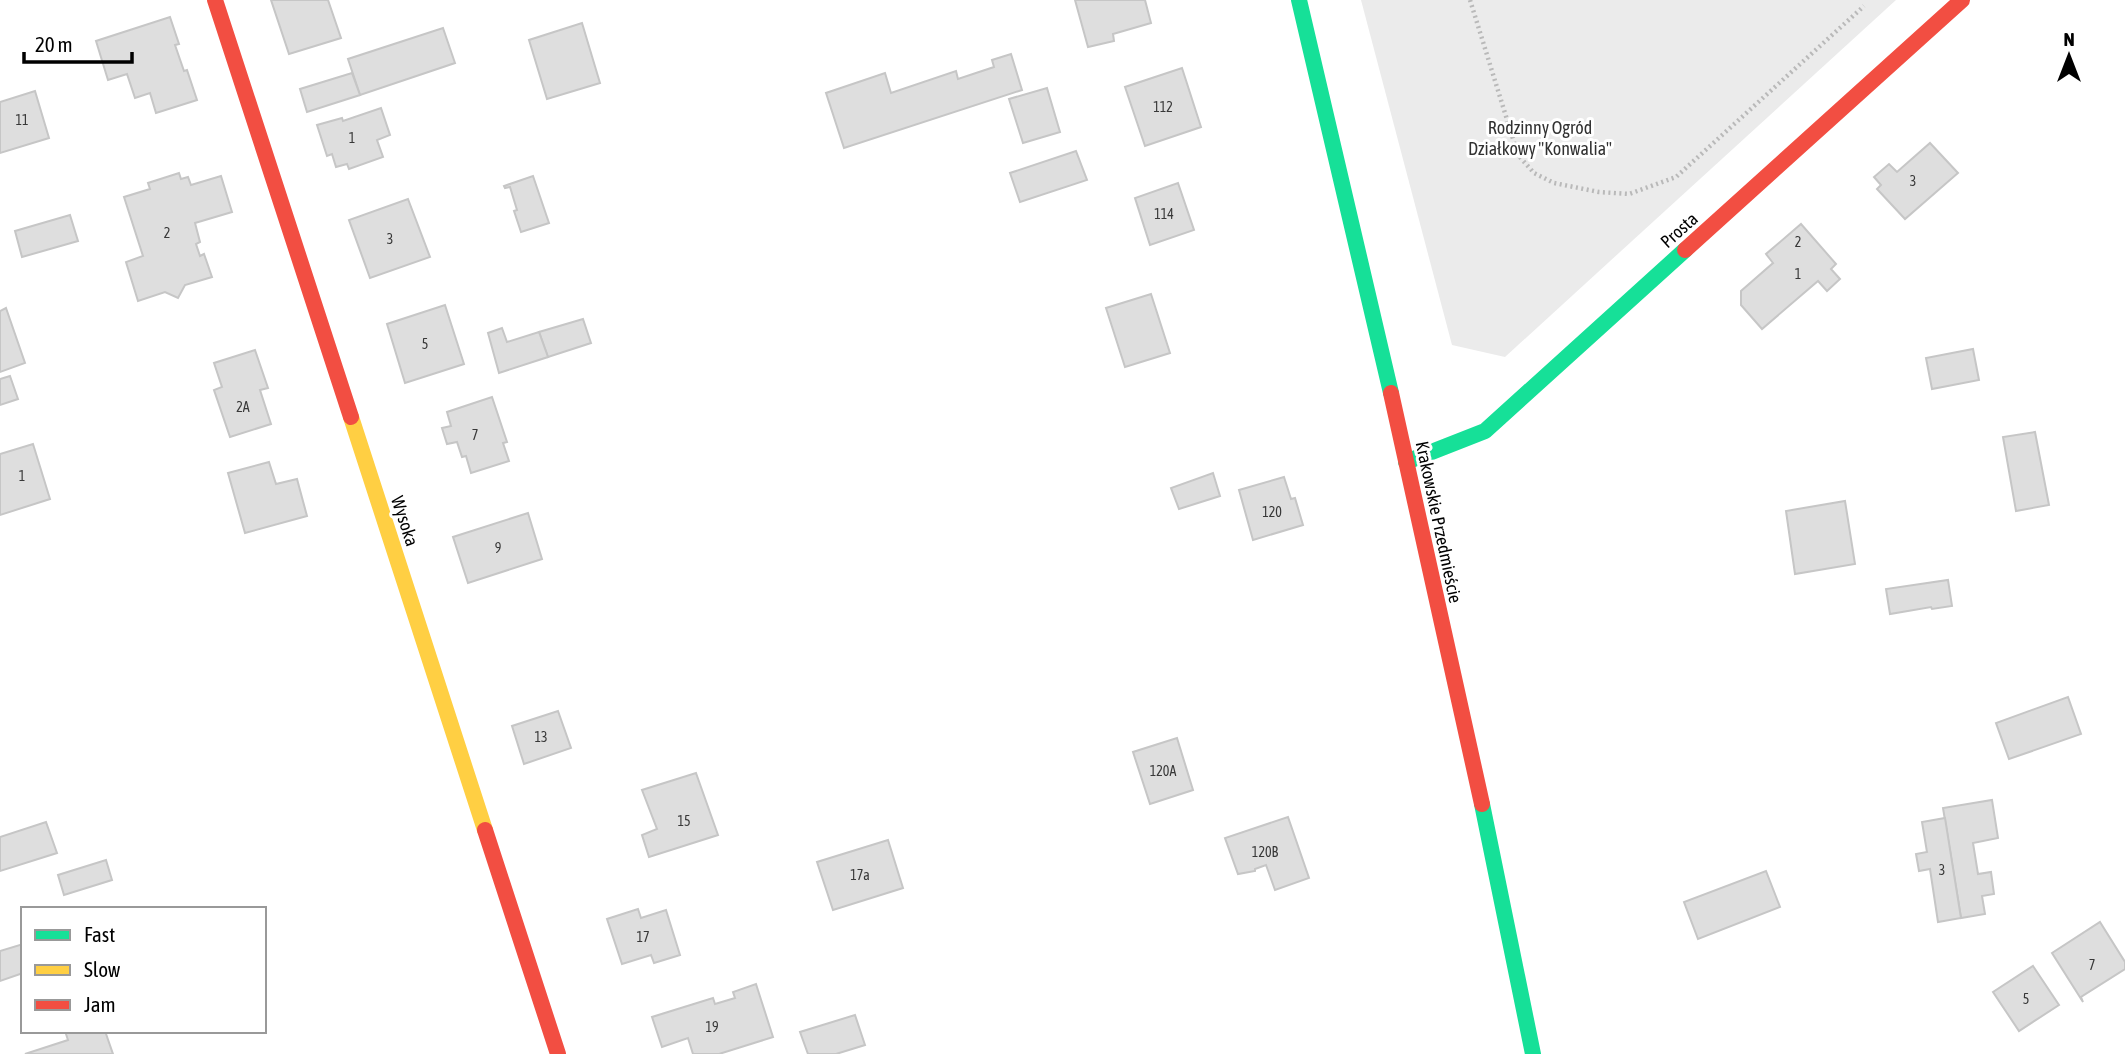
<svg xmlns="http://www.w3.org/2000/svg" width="2125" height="1054" font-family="'Asap Condensed',sans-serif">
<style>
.garden{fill:#ebebeb}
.building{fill:#dedede;stroke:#c6c6c6;stroke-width:2}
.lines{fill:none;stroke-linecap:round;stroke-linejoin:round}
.path{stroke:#b9b9b9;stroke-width:4.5;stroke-dasharray:2 3.5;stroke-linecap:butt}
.fast{stroke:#16e098;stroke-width:16}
.slow{stroke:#ffcf43;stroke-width:16}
.jam{stroke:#f24e42;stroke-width:16}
.labels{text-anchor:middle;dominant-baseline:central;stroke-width:6;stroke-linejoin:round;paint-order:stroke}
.number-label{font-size:14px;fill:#383838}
.park-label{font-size:18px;fill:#313131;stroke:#fff}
.street-label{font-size:18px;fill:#000;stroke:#fff}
</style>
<rect width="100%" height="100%" fill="#fff"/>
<polygon class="garden" points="1361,0 1896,0 1505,357 1452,345"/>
<g class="building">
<polygon points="271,0 328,0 341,38 289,54"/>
<polygon points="1075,0 1145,0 1151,23 1113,34 1114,41 1088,47"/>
<polygon points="170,17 179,44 175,45 184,71 187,70 197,100 156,113 150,93 135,98 127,74 108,80 96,41"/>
<polygon points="582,23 600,83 547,99 529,40"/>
<polygon points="443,28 455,63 360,95 348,59"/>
<polygon points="1011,54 1022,90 844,148 826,93 885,73 891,93 956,71 958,79 994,67 992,60"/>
<polygon points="1182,68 1201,127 1145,146 1125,87"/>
<polygon points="352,73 360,95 307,112 300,89"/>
<polygon points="1047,88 1060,132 1023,143 1009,99"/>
<polygon points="35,91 49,138 0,153 0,102"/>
<polygon points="381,108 390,135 377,140 383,157 349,169 347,164 336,167 332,154 327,156 317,125 342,118 343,121"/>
<polygon points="1930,143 1958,173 1905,219 1877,189 1881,185 1874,177 1889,164 1897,172"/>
<polygon points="1076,151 1087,180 1020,202 1010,173"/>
<polygon points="179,173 181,179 188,177 191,185 221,176 232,212 195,223 200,242 196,244 200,256 204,254 212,277 185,285 178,298 165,292 138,301 126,262 143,256 124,197 150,189 148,183"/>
<polygon points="533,176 549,223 521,232 514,211 517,210 510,187 505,188 504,186"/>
<polygon points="1178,183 1194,230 1150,245 1135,198"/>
<polygon points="408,199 430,257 370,278 349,220"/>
<polygon points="70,215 78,241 22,257 15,231"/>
<polygon points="1801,224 1836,264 1831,269 1840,279 1827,291 1818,281 1762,329 1741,305 1741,291 1773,263 1766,254"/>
<polygon points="1151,294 1170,353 1125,367 1106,308"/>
<polygon points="445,305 464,364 405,383 387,324"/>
<polygon points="6,308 25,363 0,372 0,311"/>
<polygon points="583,319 591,343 548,357 539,332"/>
<polygon points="502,328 507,342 539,332 548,357 499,373 488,333"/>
<polygon points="1973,349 1979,380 1932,389 1926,358"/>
<polygon points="255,350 268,388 260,390 271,424 230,437 214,390 222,387 214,363"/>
<polygon points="10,376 18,399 0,405 0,379"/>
<polygon points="492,397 507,442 503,443 509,461 471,473 466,456 462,457 457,442 447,444 442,428 451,426 447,412"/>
<polygon points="2035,432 2049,505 2016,511 2003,437"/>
<polygon points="33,444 50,499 0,515 0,454"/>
<polygon points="269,462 276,484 297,479 307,516 245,533 228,473"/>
<polygon points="1213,473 1220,496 1179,509 1171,488"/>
<polygon points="1284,477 1291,499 1295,498 1303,525 1253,540 1239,490"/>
<polygon points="1845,501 1855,564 1795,574 1786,511"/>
<polygon points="528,513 542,559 468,583 453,537"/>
<polygon points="1948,580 1952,606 1932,609 1931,607 1890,614 1886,589"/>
<polygon points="2068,697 2081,734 2009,759 1996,723"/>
<polygon points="558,711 571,748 524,764 512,726"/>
<polygon points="1177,738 1193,790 1150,804 1133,752"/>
<polygon points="696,773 718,835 649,857 642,835 657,829 642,790"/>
<polygon points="1992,800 1998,838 1973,843 1978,874 1991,872 1994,894 1982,896 1985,914 1961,918 1943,808"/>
<polygon points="1288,817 1309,878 1275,890 1266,865 1255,869 1255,871 1238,874 1225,838"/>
<polygon points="1945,818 1961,918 1938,922 1930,869 1919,871 1916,854 1927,852 1922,822"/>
<polygon points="46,822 57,853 0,871 0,837"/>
<polygon points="888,840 903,888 833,910 817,862"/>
<polygon points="106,860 112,880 64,895 58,875"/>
<polygon points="1766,871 1780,907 1698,939 1684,902"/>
<polygon points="638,909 641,918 666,910 680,955 654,963 651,955 622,964 607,919"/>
<polygon points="2100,922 2125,962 2125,969 2081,997 2083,1002 2052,953"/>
<polygon points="23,944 23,973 0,981 0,951"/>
<polygon points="2033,966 2059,1005 2019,1031 1993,992"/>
<polygon points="756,984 773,1037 719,1054 693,1054 688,1038 662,1047 652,1017 713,998 715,1004 735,998 733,992"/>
<polygon points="855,1015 865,1045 836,1054 808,1054 800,1032"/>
<polygon points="65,1031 105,1031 113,1054 25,1054 68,1040"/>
</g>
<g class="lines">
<polyline class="path" points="1470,0 1518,155 1534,173 1554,183 1599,192 1629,194 1676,177 1864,6"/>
<g class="fast">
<polyline points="1299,0 1391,393"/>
<polyline points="1406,462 1485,431 1685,250"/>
<polyline points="1482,804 1533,1054"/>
</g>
<polyline class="slow" points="351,417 485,830"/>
<g class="jam">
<polyline points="215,0 351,417"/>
<polyline points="1685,250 1962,0"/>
<polyline points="1391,393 1482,804"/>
<polyline points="485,830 558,1054"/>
</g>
</g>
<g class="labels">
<g class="number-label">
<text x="1163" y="107">112</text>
<text x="22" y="120">11</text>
<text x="352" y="138">1</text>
<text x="1913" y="181">3</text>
<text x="1164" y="214">114</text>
<text x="167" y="233">2</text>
<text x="390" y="239">3</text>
<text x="1798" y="242">2</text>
<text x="1798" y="274">1</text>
<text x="425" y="344">5</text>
<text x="243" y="407">2A</text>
<text x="475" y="435">7</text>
<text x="22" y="476">1</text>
<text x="1272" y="512">120</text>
<text x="498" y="548">9</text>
<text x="541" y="737">13</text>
<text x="1163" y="771">120A</text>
<text x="684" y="821">15</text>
<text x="1265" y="852">120B</text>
<text x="1942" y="870">3</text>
<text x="860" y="875">17a</text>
<text x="643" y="937">17</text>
<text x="2092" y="965">7</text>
<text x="2026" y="999">5</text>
<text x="712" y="1027">19</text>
</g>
<g class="park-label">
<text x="1540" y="127">Rodzinny Ogród<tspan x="1540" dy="21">Działkowy "Konwalia"</tspan></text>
</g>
<g class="street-label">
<text transform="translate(1679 230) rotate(-42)">Prosta</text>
<text transform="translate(405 521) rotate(72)">Wysoka</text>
<text transform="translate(1439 522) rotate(78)">Krakowskie Przedmieście</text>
</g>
</g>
<rect x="21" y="907" width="245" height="126" fill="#ffffff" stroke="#999999" stroke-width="2"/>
<rect x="35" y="930" width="35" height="10" fill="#16e098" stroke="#999999" stroke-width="2"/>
<text x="84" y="942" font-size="21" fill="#000000">Fast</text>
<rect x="35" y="965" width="35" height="10" fill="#ffcf43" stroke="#999999" stroke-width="2"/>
<text x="84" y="977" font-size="21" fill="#000000">Slow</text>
<rect x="35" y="1000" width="35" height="10" fill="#f24e42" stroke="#999999" stroke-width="2"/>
<text x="84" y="1012" font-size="21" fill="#000000">Jam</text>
<g transform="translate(2069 56)" stroke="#ffffff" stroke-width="5" paint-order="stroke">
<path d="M0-5L12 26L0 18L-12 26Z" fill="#000000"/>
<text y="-10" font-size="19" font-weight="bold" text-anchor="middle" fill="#000000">N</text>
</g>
<path d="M24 52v10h108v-10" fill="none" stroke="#000000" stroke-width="3.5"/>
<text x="35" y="52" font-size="21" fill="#000000" stroke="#ffffff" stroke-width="5" paint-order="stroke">20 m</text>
</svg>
